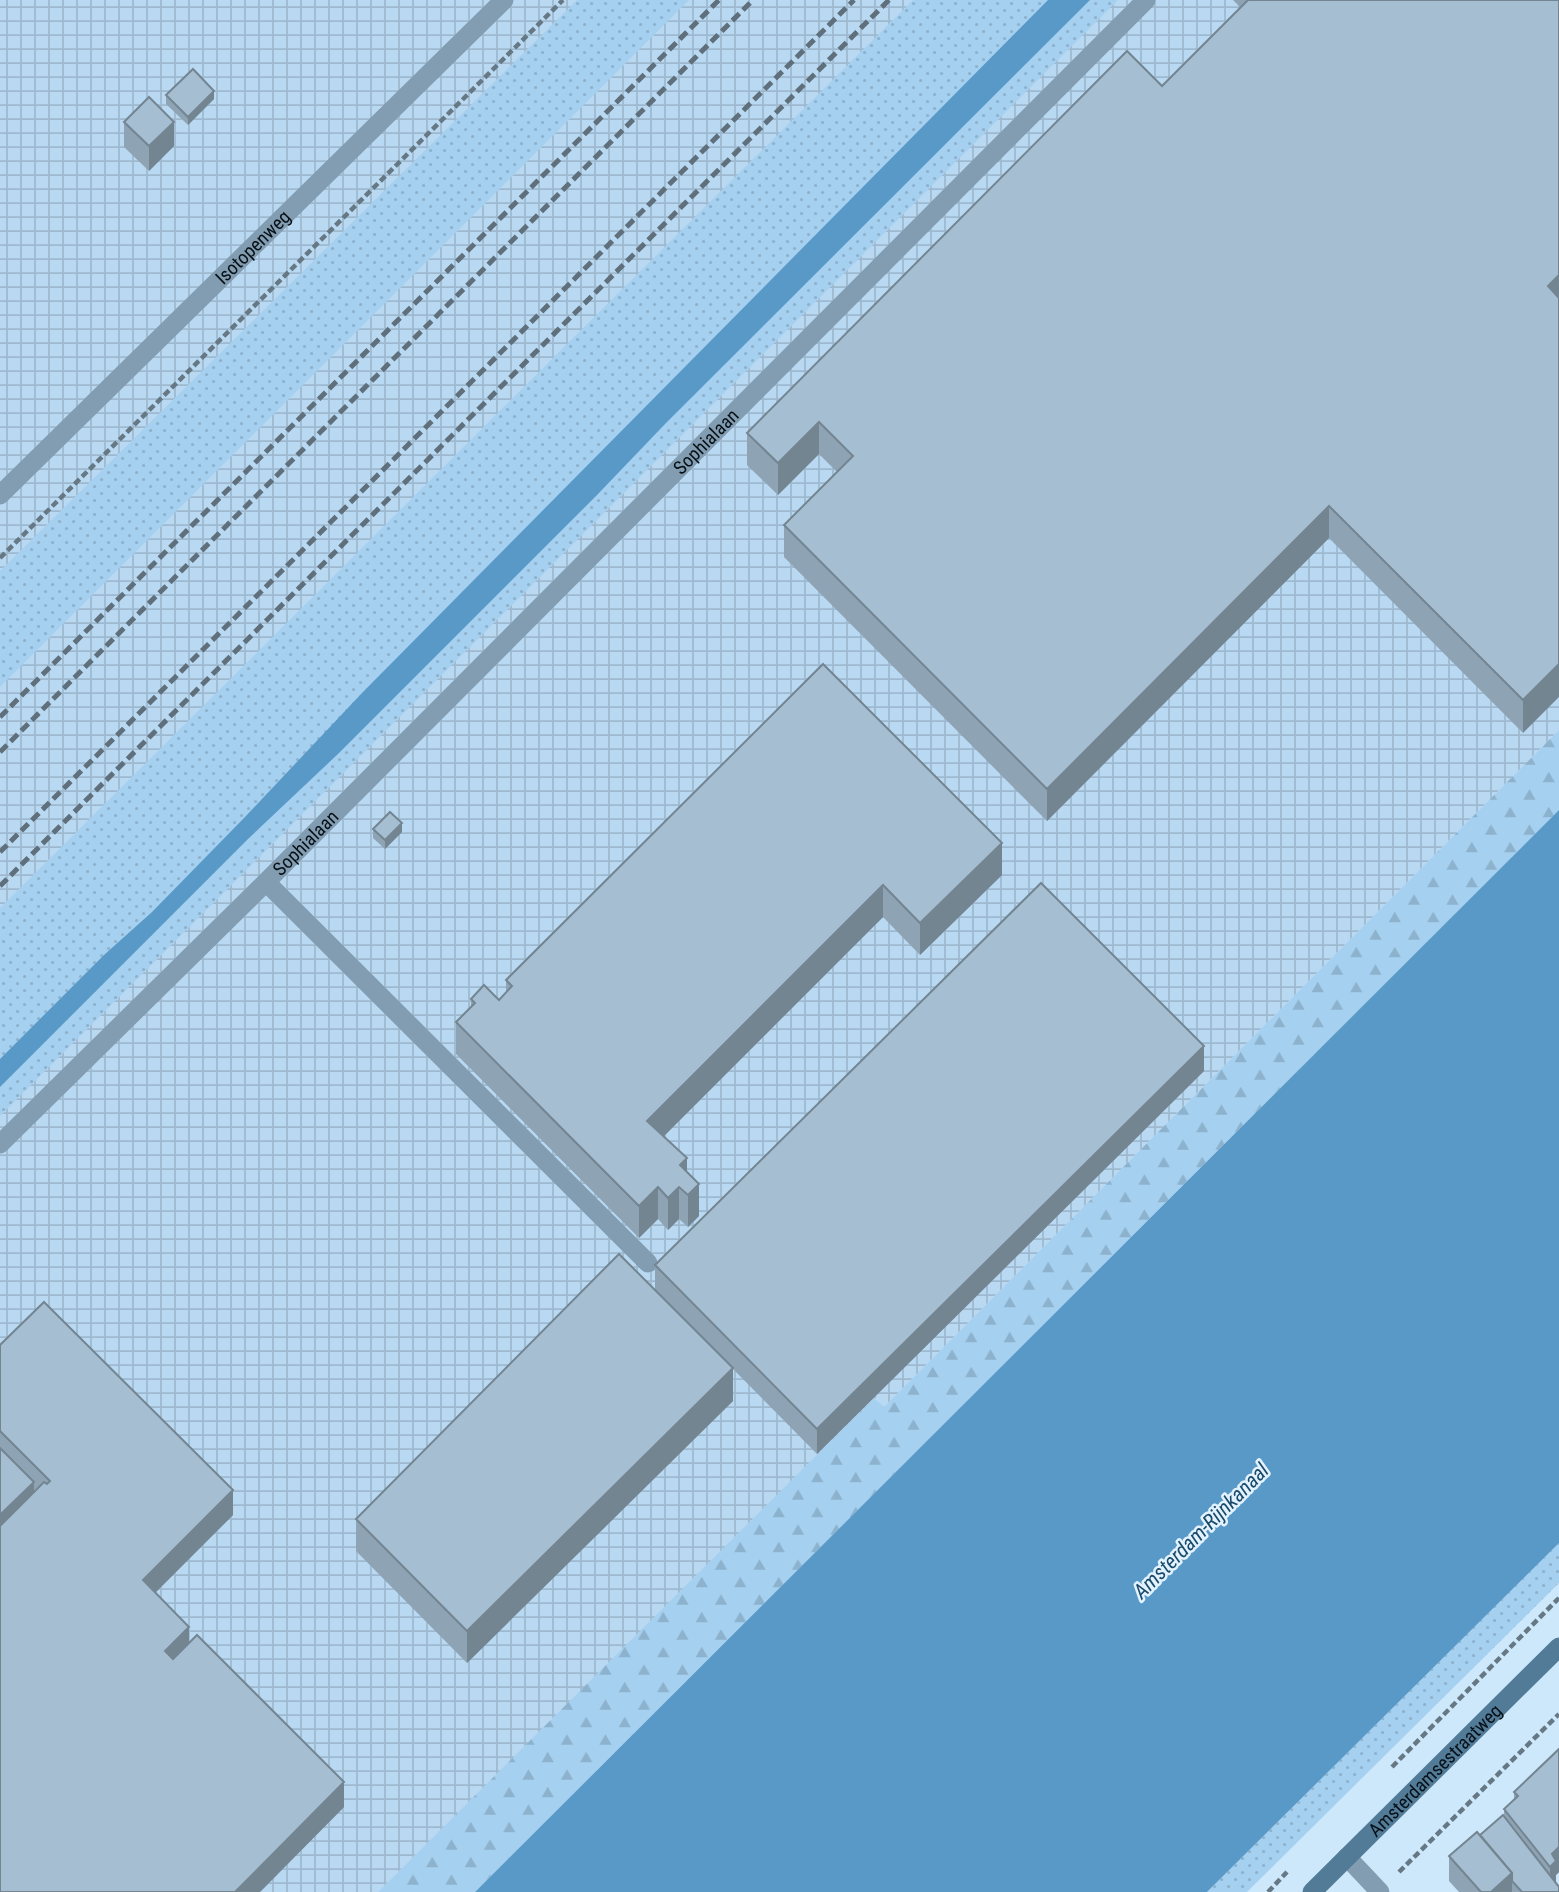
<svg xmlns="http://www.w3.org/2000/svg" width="1559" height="1892" font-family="'Roboto Condensed',sans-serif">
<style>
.industrial{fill:url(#industrial-grid)}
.grass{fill:url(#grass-dots)}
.forest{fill:url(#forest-firs)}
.water{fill:#5999c7}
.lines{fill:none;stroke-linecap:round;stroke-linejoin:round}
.path{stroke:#667884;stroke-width:4.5;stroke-dasharray:7 3.5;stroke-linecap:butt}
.minor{stroke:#829db1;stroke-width:19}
.secondary{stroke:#527b98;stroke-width:19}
.rail{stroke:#5f6f7b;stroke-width:5;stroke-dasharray:10 5;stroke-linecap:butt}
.wall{fill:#8ea3b4}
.shaded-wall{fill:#748592}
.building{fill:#a5bed1;stroke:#748592;stroke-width:2}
.labels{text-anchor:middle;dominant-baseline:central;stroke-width:5;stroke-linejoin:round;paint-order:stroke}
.street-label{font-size:19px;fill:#071016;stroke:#e3f2ff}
.water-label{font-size:21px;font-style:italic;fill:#194a6a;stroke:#e3f2ff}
</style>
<defs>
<pattern id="industrial-grid" width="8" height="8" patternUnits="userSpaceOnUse" patternTransform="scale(1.75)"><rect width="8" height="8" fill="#b9d9f2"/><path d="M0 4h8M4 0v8" fill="none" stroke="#9eb9cf"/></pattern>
<pattern id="grass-dots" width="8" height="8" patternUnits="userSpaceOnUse" patternTransform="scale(1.75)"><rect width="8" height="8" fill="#a6d0f0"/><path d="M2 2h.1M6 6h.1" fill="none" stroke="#8db2cd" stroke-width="1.8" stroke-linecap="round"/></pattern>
<pattern id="forest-firs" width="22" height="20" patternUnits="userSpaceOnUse" patternTransform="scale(1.75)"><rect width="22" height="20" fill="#a6d0f0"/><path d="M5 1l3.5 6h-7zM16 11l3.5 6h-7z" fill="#8db2cd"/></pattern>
</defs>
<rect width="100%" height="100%" fill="#cde7fb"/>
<polygon class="industrial" points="0,0 1559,0 1559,730 883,1408 875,1398 378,1892 0,1892"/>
<g class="grass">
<polygon points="577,0 689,0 0,687 0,571"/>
<polygon points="913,0 1118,0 0,1116 0,908"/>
<polygon points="1559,1543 1559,1583 1247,1892 1207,1892"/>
</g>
<polygon class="forest" points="1559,730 1559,810 475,1892 378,1892 874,1398 884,1407"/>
<g class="water">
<polygon points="1048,0 1090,0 666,423 597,495 339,753 249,838 0,1087 0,1059 104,955 152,912 244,818 362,693"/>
<polygon points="1559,810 1559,1543 1207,1892 475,1892"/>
</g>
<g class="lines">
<g class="path">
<polyline points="0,558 563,0"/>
<polyline points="1392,1767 1559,1598"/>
<polyline points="1399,1872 1559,1714"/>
<polyline points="1268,1892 1287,1872"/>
</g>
<g class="minor">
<path id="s1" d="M0 495 504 0"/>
<polyline points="266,882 648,1263"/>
<path id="s2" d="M0 1144 266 882 1146 0"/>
<polyline points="1347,1857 1380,1892"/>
</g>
<path class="secondary" id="s3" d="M1312 1892 1559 1647"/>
<g class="rail">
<polyline points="0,717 719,0"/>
<polyline points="0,752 753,0"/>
<polyline points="0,852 854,0"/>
<polyline points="0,886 889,0"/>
</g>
</g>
<g class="wall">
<polygon points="1233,0 1559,0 1523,733 1329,538 1047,821 784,557 784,525 837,472 819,454 778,495 747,465 747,433 1162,86 1240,7"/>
<polygon points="166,95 214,99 188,125 166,104"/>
<polygon points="124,122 174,146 149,171 124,147"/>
<polygon points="823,664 1002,875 920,955 883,917 664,1136 687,1172 699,1216 688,1227 679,1219 668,1230 658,1219 639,1238 456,1054 456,1022 471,1007 471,999 499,1000 506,993 506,980"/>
<polygon points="373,829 402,832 385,849 373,838"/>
<polygon points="1204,1071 817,1454 733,1369 733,1401 467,1663 356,1551 356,1519 655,1290 655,1265"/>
<polygon points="0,1345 233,1515 155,1593 189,1643 344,1807 260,1892 0,1892"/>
<polygon points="1559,1749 1559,1872 1556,1875 1556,1883 1559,1892 1459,1892 1449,1881 1449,1856 1504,1817 1504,1809 1514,1800 1514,1792"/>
</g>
<g class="shaded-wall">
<polygon points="214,91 214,99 188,125 188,117"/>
<polygon points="174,122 174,146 149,171 149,146"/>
<polygon points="1559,275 1559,307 1548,286"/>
<polygon points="819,422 819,454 778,495 778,463"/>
<polygon points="1329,506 1329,538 1047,821 1047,789"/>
<polygon points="1559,664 1559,697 1523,733 1523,700"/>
<polygon points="402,823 402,832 385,849 385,840"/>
<polygon points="1002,843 1002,875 920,955 920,923"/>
<polygon points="883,885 883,917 647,1153 647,1121"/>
<polygon points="1204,1046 1204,1071 817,1454 817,1429"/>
<polygon points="687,1158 687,1190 680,1165"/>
<polygon points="699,1184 699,1216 688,1227 688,1195"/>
<polygon points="658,1187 658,1219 639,1238 639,1206"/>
<polygon points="679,1187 679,1219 668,1230 668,1198"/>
<polygon points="733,1368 733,1401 467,1663 467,1631"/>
<polygon points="34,1482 34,1507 0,1540 0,1515"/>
<polygon points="233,1490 233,1515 143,1605 143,1580"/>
<polygon points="189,1627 189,1652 165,1676 165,1651"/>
<polygon points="344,1782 344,1807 260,1892 235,1892"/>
<polygon points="1559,1847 1559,1872 1556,1875 1556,1886 1550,1892 1550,1867 1552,1854"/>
<polygon points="1512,1873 1512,1892 1491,1892"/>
</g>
<g class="building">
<polygon points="1248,0 1559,0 1559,275 1548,286 1559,298 1559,664 1523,700 1329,506 1047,789 784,525 853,456 819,422 778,463 747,433 1127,51 1162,86"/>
<polygon points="193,69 214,91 188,117 166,95"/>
<polygon points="149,97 174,122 149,146 124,122"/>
<polygon points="823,664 1002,843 920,923 883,885 647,1121 687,1158 680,1165 699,1184 688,1195 679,1187 668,1198 658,1187 639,1206 456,1022 475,1003 471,999 484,985 499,1000 512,986 506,980"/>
<polygon points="390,812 402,823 385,840 373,829"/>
<polygon points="1041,883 1204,1046 817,1429 655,1265"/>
<polygon points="619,1254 733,1368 467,1631 356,1519"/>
<polygon points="44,1302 233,1490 143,1580 189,1627 165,1651 173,1659 197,1635 344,1782 235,1892 0,1892 0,1526 44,1482 47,1484 50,1481 0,1431 0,1345"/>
<polygon points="0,1448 34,1482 0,1515"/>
<polygon points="1559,1749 1559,1847 1552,1854 1556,1861 1550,1867 1504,1809 1518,1796 1514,1792"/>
<polygon points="1503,1815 1559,1887 1559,1892 1522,1892 1512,1881 1512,1873 1480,1835"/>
<polygon points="1477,1832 1512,1873 1491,1892 1481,1892 1449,1856"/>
</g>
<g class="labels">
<g class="street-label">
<text stroke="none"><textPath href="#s1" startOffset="354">Isotopenweg</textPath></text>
<text stroke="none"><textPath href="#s2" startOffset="996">Sophialaan</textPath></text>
<text stroke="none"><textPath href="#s2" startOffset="429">Sophialaan</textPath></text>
<text stroke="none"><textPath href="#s3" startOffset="173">Amsterdamsestraatweg</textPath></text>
</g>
<g class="water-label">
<text transform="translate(1201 1531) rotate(-45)">Amsterdam-Rijnkanaal</text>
</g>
</g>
</svg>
